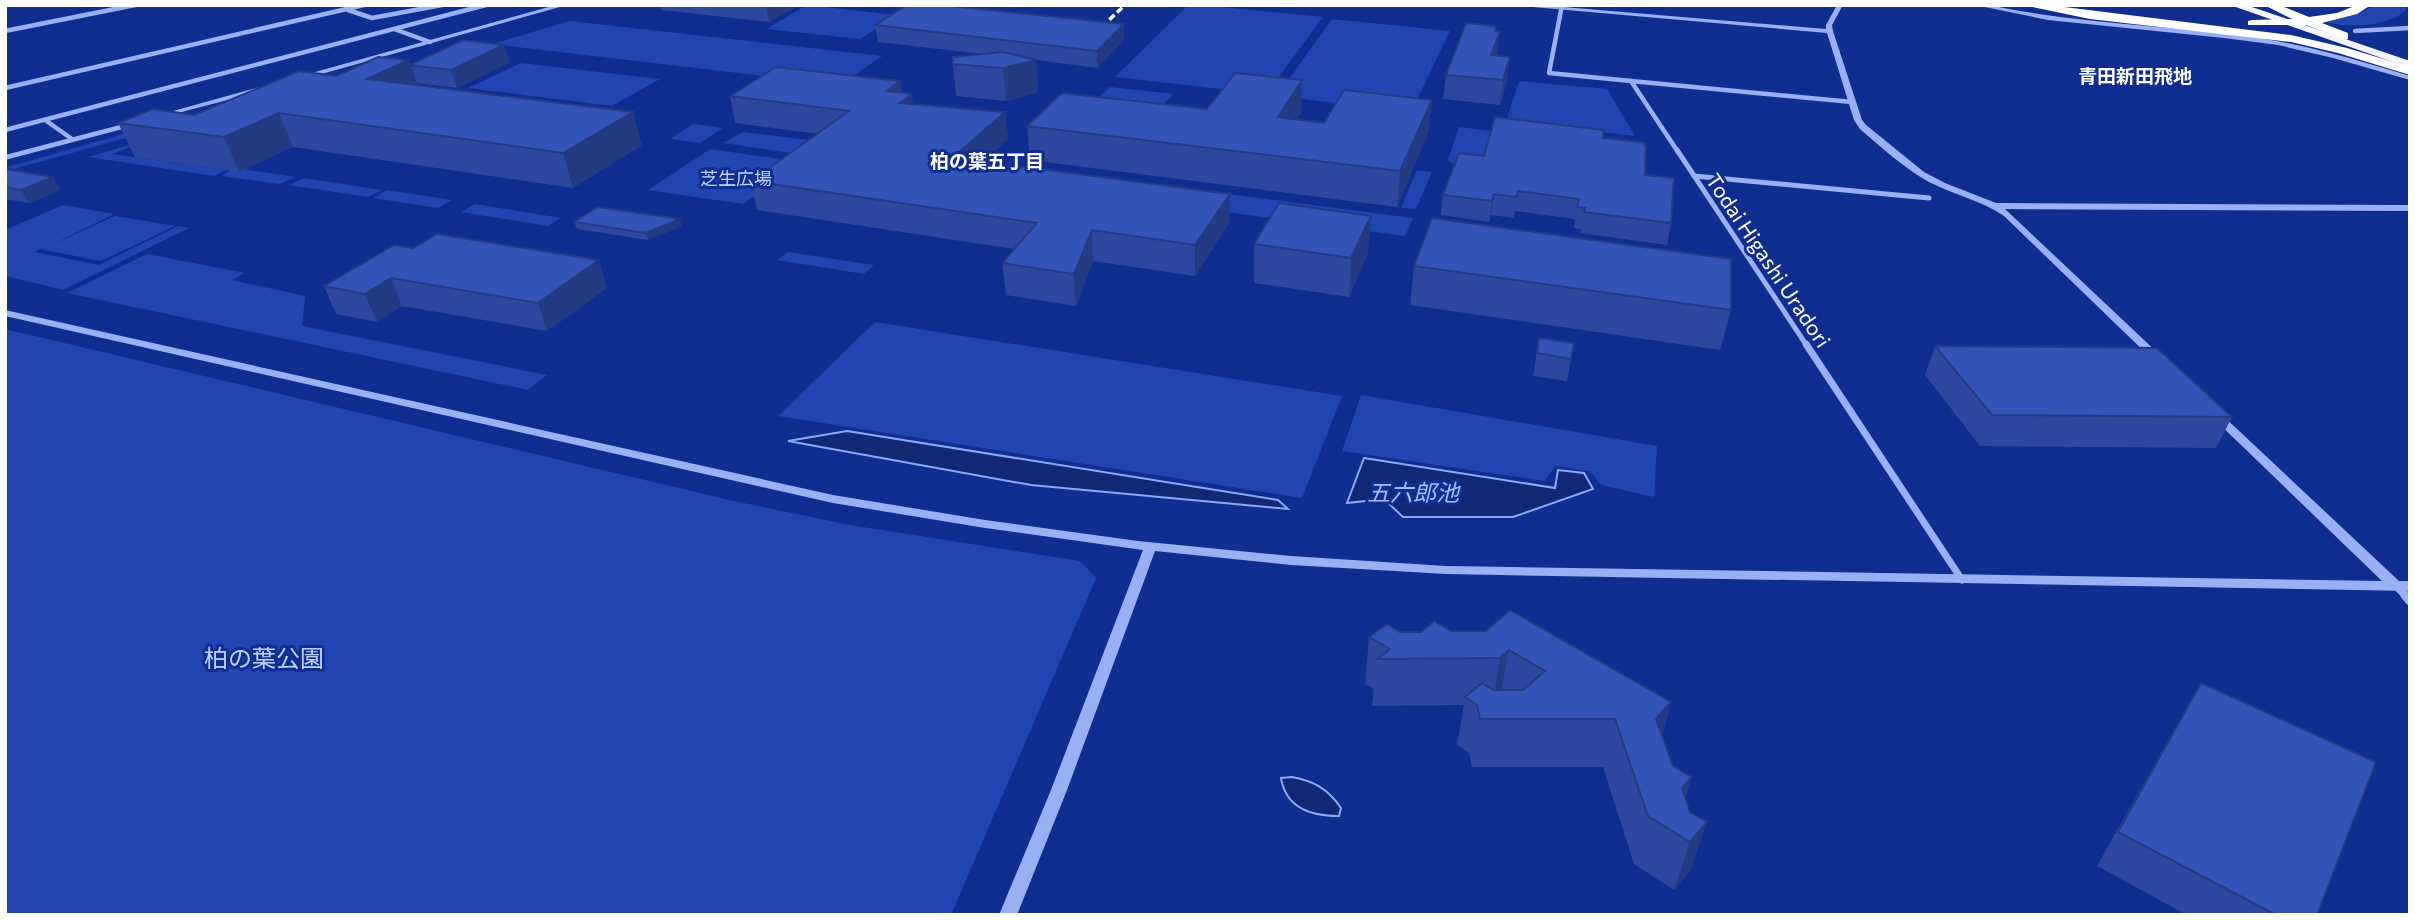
<svg xmlns="http://www.w3.org/2000/svg" width="2415" height="920" font-family="Commissioner,'Noto Sans JP',sans-serif">
<style>
.green{fill:#2144b1}
.water{fill:#122875;stroke:#8ca7f7;stroke-width:2}
.lines{fill:none;stroke-linecap:round;stroke-linejoin:round}
.minor-far3{stroke:#9bb0f3;stroke-width:4.5}
.minor-far2{stroke:#9bb0f3;stroke-width:5}
.minor-far1{stroke:#9bb0f3;stroke-width:7}
.minor{stroke:#9bb0f3;stroke-width:9}
.tertiary{fill:#9bb0f3;fill-rule:evenodd}
.trunk{fill:#f3f5ff;fill-rule:evenodd}
.motorway{fill:#fff;fill-rule:evenodd}
.rail{stroke:#fff;stroke-width:3.5;stroke-dasharray:7 3.5;stroke-linecap:butt}
.wall{fill:#2d479f}
.shaded-wall{fill:#243a82}
.building{fill:#3453b9;stroke:#243a82;stroke-width:2}
.labels{text-anchor:middle;dominant-baseline:central;stroke-width:6;stroke-linejoin:round;paint-order:stroke}
.far-park-label{font-size:18px;fill:#c2d1fe;stroke:#102d91}
.far-neighbourhood-label{font-size:19px;font-weight:bold;fill:#fff;stroke:#102d91}
.street-label{font-size:21px;fill:#fff;stroke:#102d91}
.water-label{font-size:23px;font-style:italic;fill:#a7bcfa;stroke:#102d91}
.near-park-label{font-size:24px;fill:#c2d1fe;stroke:#102d91}
</style>
<rect width="100%" height="100%" fill="#102d91"/>
<g class="green">
<polygon points="807,5 897,15 860,39 766,29"/>
<polygon points="1188,5 1201,5 1323,17 1266,94 1115,77"/>
<path d="M2376 5H2406V10C2390 26 2348 29 2327 22L2357 14Z"/>
<polygon points="1332,19 1450,31 1411,112 1277,96"/>
<polygon points="570,21 882,56 840,85 492,44"/>
<polygon points="521,63 660,79 612,106 468,88"/>
<polygon points="1519,81 1607,89 1635,136 1506,121"/>
<polygon points="1110,87 1173,94 1150,120 1084,112"/>
<polygon points="293,92 14,169 7,167 237,102"/>
<polygon points="693,124 723,128 700,143 670,139"/>
<polygon points="1459,127 1491,131 1481,167 1454,165 1448,160"/>
<polygon points="743,132 856,146 837,160 723,143"/>
<polygon points="150,139 112,154 226,170 214,176 88,157"/>
<polygon points="710,149 802,162 743,204 648,190"/>
<polygon points="236,168 295,177 280,184 221,176"/>
<polygon points="1417,170 1432,172 1416,209 1401,208"/>
<polygon points="304,178 382,190 368,197 289,185"/>
<polygon points="1142,183 1413,218 1405,236 1128,199"/>
<polygon points="387,190 452,200 438,208 373,198"/>
<polygon points="475,204 561,218 548,226 461,212"/>
<polygon points="63,205 114,214 49,246 115,216 175,226 101,261 40,249 35,252 99,265 178,226 189,228 63,290 5,276 5,230"/>
<polygon points="788,252 874,265 864,274 777,260"/>
<polygon points="147,254 245,273 232,280 305,296 302,326 547,375 528,390 67,293"/>
<polygon points="875,322 1342,396 1302,498 778,416"/>
<polygon points="5,329 734,501 850,525 1080,561 1096,578 951,915 5,915"/>
<polygon points="1361,395 1657,446 1654,497 1601,485 1590,471 1555,466 1545,481 1342,451"/>
</g>
<g class="water">
<polygon points="847,431 1278,500 1288,509 1031,485 788,441"/>
<polygon points="1364,458 1555,488 1558,470 1584,473 1593,489 1513,517 1403,517 1384,499 1347,503"/>
<path d="M1292 777C1314 781 1328 789 1341 808L1339 816C1312 816 1286 809 1281 778Z"/>
</g>
<g class="lines">
<g class="minor-far3">
<polyline points="1562,5 1549,73 1631,81 1678,152"/>
<polyline points="348,10 372,18 442,5"/>
<polyline points="394,29 430,42"/>
<polyline points="5,31 135,5"/>
<polyline points="2355,31 2410,28"/>
<polyline points="1631,81 1852,102"/>
<polyline points="5,88 364,5"/>
<polyline points="45,120 72,139"/>
<polyline points="5,130 486,5"/>
</g>
<g class="minor-far2">
<polyline points="1677,150 1807,346"/>
<polyline points="1694,176 1929,198"/>
</g>
<g class="minor-far1">
<polyline points="1806,344 1962,580"/>
<polyline points="2396,586 2406,597"/>
</g>
<polyline class="minor" points="2405,595 2410,601"/>
<g class="tertiary">
<polygon points="556,5 567,5 304,79 297,77"/>
<path d="M1510 5H1540L1826 29V25L1837 5H1843L1832 25 1833 31 1862 120 1866 125 1924 172 1945 183 1996 203 2410 205V211L2005 209 2160 355 2161 357 2160 359H2152L2004 216C1981 200 1954 195 1929 182 1904 168 1882 148 1860 129L1854 120 1827 33Z"/>
<path d="M1975 5H1989C2078 24 2169 25 2259 38 2310 46 2360 61 2410 76V80L2333 58 2278 45 2224 38 2048 20Z"/>
<polygon points="270,84 274,86 273,88 159,118 155,116"/>
<polygon points="135,121 139,123 138,125 5,160 5,155"/>
<polygon points="5,310 833,495 985,520 1138,541 1291,556 1446,566 2382,581 2213,418 2211,416 2217,412 2221,414 2399,581 2410,581 2410,591 1446,574 1291,565 1155,551 1067,790 1017,915 999,915 1051,790 1143,550 985,528 833,503 5,316"/>
</g>
<polygon class="trunk" points="2230,5 2246,5 2410,61 2410,68"/>
<g class="motorway">
<polygon points="2023,5 2048,5 2291,35 2347,48 2410,67 2410,75 2338,53 2291,42 2090,19"/>
<polygon points="2264,5 2279,5 2309,17 2337,13 2357,5 2371,5 2357,14 2322,23 2348,33 2348,39 2344,40 2306,25 2248,25 2248,21 2252,20 2292,19"/>
</g>
<polyline class="rail" points="1094,34 1125,5"/>
</g>
<g class="wall">
<polygon points="660,5 799,5 769,22 661,10"/>
<polygon points="1124,24 1124,40 1097,68 1036,60 1038,92 1006,101 956,96 953,64 982,54 878,42 875,25"/>
<polygon points="1496,31 1496,56 1507,81 1500,105 1443,99 1446,75"/>
<polygon points="409,60 410,64 510,62 457,88 417,83 418,85 642,145 573,188 293,147 239,172 135,157 118,123 194,115 336,76"/>
<polygon points="1302,80 1301,113 1296,120 1324,123 1432,100 1428,133 1397,207 1030,160 1027,126 1207,109"/>
<polygon points="901,93 913,104 1005,112 1008,139 983,162 1229,223 1195,276 1093,261 1076,306 1006,295 1002,263 1014,249 757,210 751,181 818,134 735,123 730,96"/>
<polygon points="1603,138 1645,175 1671,223 1667,245 1580,233 1581,229 1574,228 1575,219 1515,211 1514,218 1491,215 1489,222 1441,215 1443,195 1484,156"/>
<polygon points="5,169 53,177 60,190 29,203 5,199"/>
<polygon points="574,222 682,226 648,240 577,229"/>
<polygon points="1254,244 1368,253 1349,297 1254,283"/>
<polygon points="394,245 607,288 547,331 402,306 377,322 336,314 324,286"/>
<polygon points="1414,266 1731,310 1720,350 1410,305"/>
<polygon points="1539,338 1574,343 1567,381 1533,376"/>
<polygon points="1935,346 2232,417 2216,448 1980,446 1925,375"/>
<polygon points="1451,631 1671,702 1662,736 1673,766 1692,777 1685,798 1690,812 1691,870 1674,890 1634,864 1603,767 1472,767 1469,753 1457,745 1464,705 1372,706 1374,689 1365,684 1369,637 1400,632"/>
<polygon points="2201,683 2317,915 2187,915 2097,866 2181,717"/>
</g>
<g class="shaded-wall">
<polygon points="766,5 799,5 799,6 769,22"/>
<polygon points="1124,24 1124,40 1097,68 1097,51"/>
<polygon points="1496,28 1494,47 1500,32 1497,55 1488,79 1491,55"/>
<polygon points="504,45 510,62 457,88 451,70"/>
<polygon points="1510,57 1507,81 1500,105 1503,80"/>
<polygon points="409,60 420,92 367,79"/>
<polygon points="1036,60 1038,92 1006,101 1003,68"/>
<polygon points="1302,80 1301,113 1277,151 1278,117"/>
<polygon points="900,81 903,101 912,94 915,121 887,91"/>
<polygon points="1432,100 1428,133 1397,207 1400,171"/>
<polygon points="633,112 642,145 573,188 563,153"/>
<polygon points="1005,112 1008,139 971,173 957,154"/>
<polygon points="279,113 293,147 239,172 224,137"/>
<polygon points="53,177 60,190 29,203 21,190"/>
<polygon points="1230,194 1229,223 1195,276 1195,245"/>
<polygon points="1494,194 1491,215 1489,222 1492,201"/>
<polygon points="1371,216 1368,253 1349,297 1351,258"/>
<polygon points="680,219 682,226 648,240 646,233"/>
<polygon points="1092,230 1093,261 1076,306 1074,274"/>
<polygon points="599,260 607,288 547,331 538,303"/>
<polygon points="391,278 402,306 377,322 365,294"/>
<polygon points="1509,650 1500,697 1492,705 1500,658"/>
<polygon points="1671,702 1658,750 1656,719"/>
<polygon points="1692,777 1676,825 1682,788"/>
<polygon points="1707,822 1691,870 1674,890 1690,842"/>
</g>
<g class="building">
<polygon points="907,5 941,5 1124,24 1097,51 875,25"/>
<polygon points="1466,23 1494,26 1496,28 1495,31 1500,32 1491,55 1510,57 1503,80 1446,75"/>
<polygon points="463,40 504,45 451,70 409,65"/>
<polygon points="1003,52 1036,60 1003,68 953,64 953,57"/>
<polygon points="378,57 409,60 367,79 633,112 563,153 279,113 224,137 118,123 153,109 194,115 299,71 336,76"/>
<polygon points="776,67 900,81 887,91 912,94 900,103 1005,112 957,154 969,155 965,159 1230,194 1195,245 1092,230 1074,274 1002,263 1037,223 751,181 849,111 730,96"/>
<polygon points="1235,73 1302,80 1278,117 1285,118 1324,123 1344,90 1432,100 1400,171 1027,126 1062,93 1207,109"/>
<polygon points="1495,117 1604,130 1603,138 1643,142 1646,146 1645,175 1674,178 1671,223 1584,212 1585,208 1577,207 1579,199 1518,191 1517,197 1494,194 1492,201 1443,195 1459,153 1484,156"/>
<polygon points="5,169 53,177 21,190 5,187"/>
<polygon points="1279,203 1371,216 1351,258 1254,244"/>
<polygon points="598,207 680,219 646,233 574,222"/>
<polygon points="1432,218 1731,259 1731,310 1414,266"/>
<polygon points="437,234 599,260 538,303 391,278 365,294 324,286 394,245 413,248"/>
<polygon points="1539,338 1574,343 1571,359 1537,353"/>
<polygon points="1935,346 2157,348 2232,417 1992,415"/>
<polygon points="1510,610 1671,702 1656,719 1673,766 1692,777 1682,788 1690,812 1707,822 1690,842 1648,816 1615,719 1480,719 1477,705 1465,697 1482,683 1494,690 1523,690 1545,671 1509,650 1500,658 1377,659 1390,649 1369,637 1387,624 1400,632 1421,632 1434,621 1451,631 1486,631"/>
<polygon points="2201,683 2376,762 2317,915 2276,915 2118,832"/>
</g>
<g class="labels">
<g class="far-park-label">
<text x="736" y="178">芝生広場</text>
</g>
<g class="far-neighbourhood-label">
<text x="2135" y="75">青田新田飛地</text>
<text x="987" y="160">柏の葉五丁目</text>
</g>
<g class="street-label">
<text transform="translate(1769 260) rotate(56)">Todai Higashi Uradori</text>
</g>
<g class="water-label">
<text x="1413" y="492">五六郎池</text>
</g>
<g class="near-park-label">
<text x="264" y="657">柏の葉公園</text>
</g>
</g>
<rect width="2415" height="920" fill="none" stroke="#ffffff" stroke-width="14"/>
</svg>
